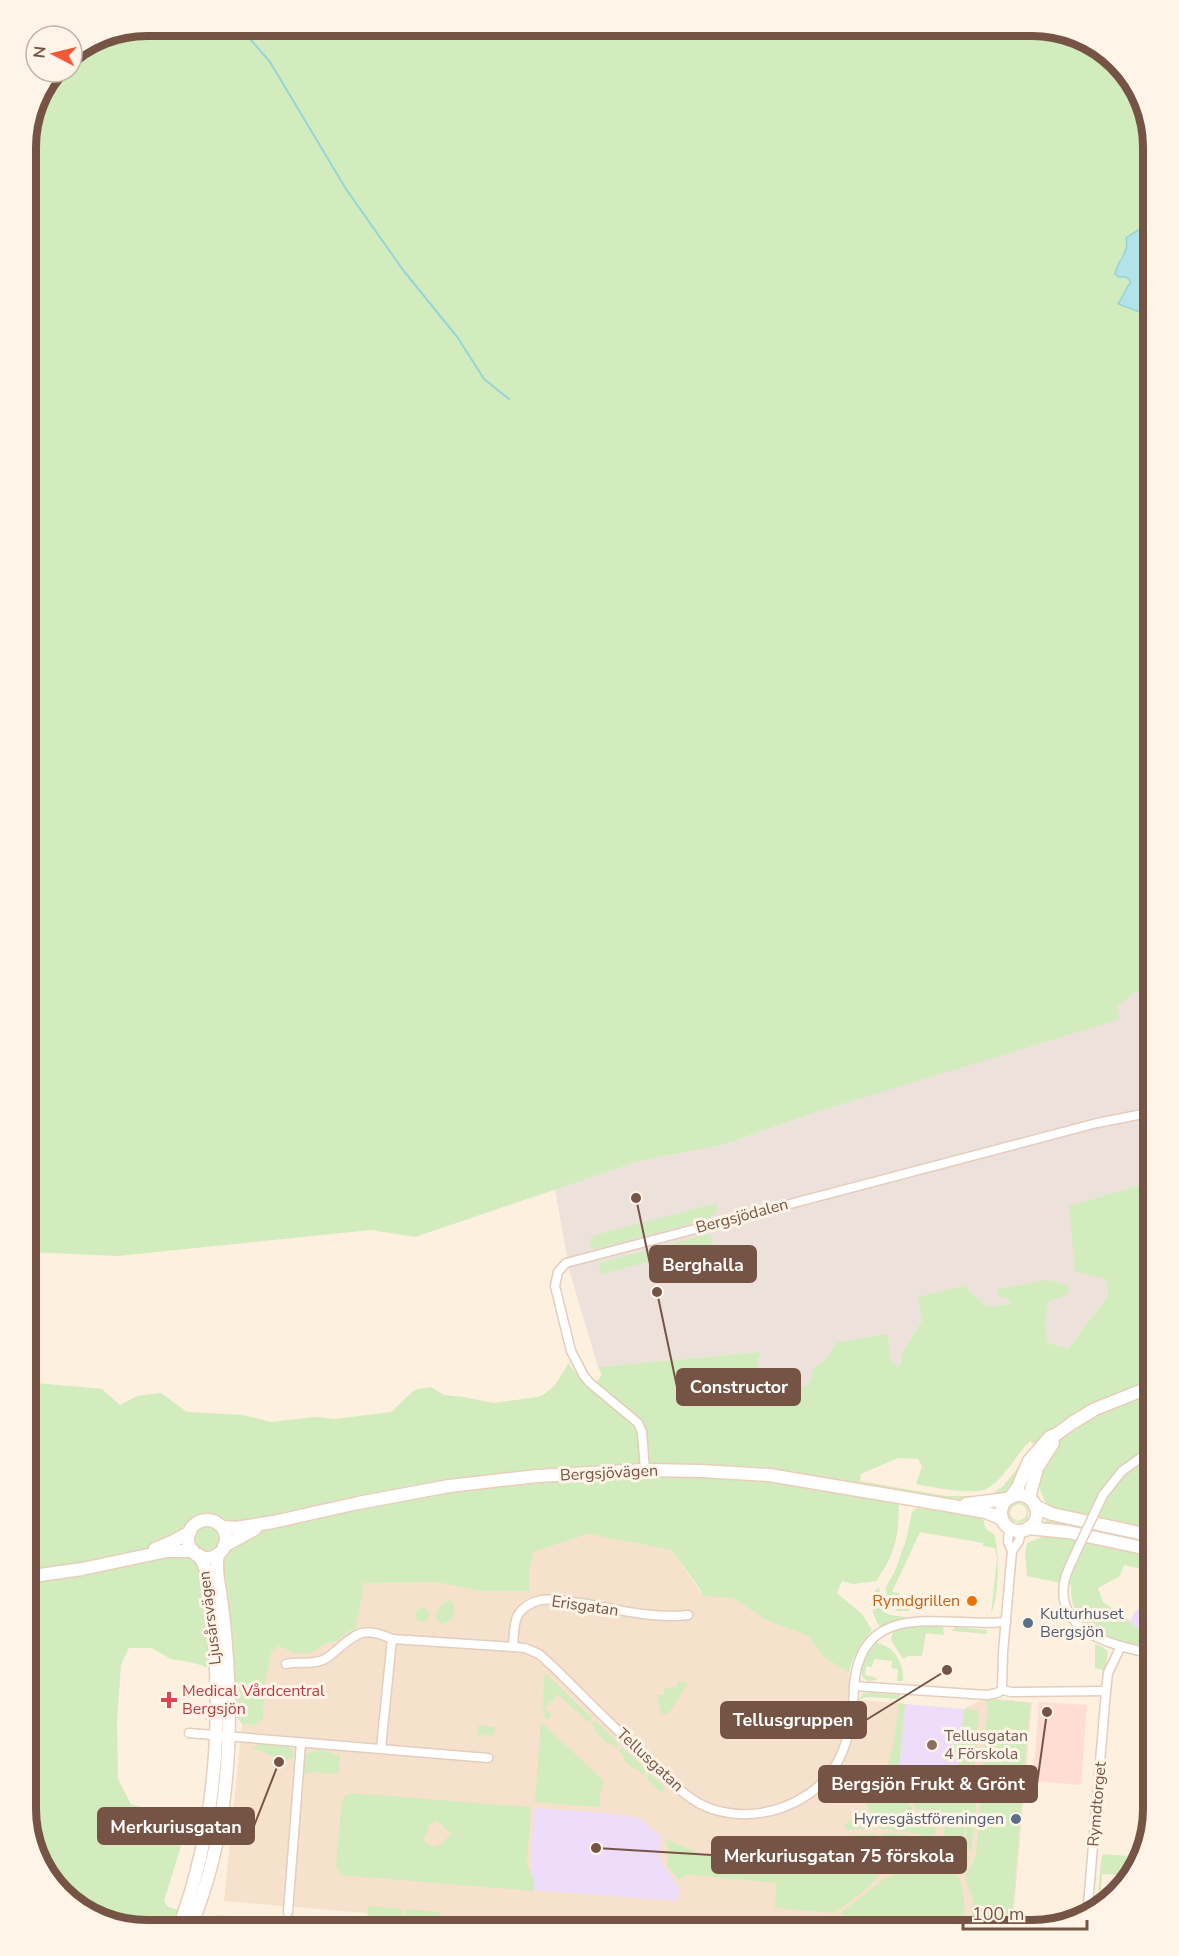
<svg xmlns="http://www.w3.org/2000/svg" width="1179" height="1956" font-family="'Nunito Sans',sans-serif">
<style>
.residential{fill:#f6e1cd}
.commercial{fill:#ffddd2}
.industrial{fill:#ece2db}
.education{fill:#eddcfa}
.green{fill:#d2ecbd;fill-rule:evenodd}
.water{fill:#b2e3e9;stroke:#97d4db;stroke-width:1.5}
.lines{fill:none;stroke-linecap:round;stroke-linejoin:round}
.stream{stroke:#97d4db;stroke-width:2}
.street-casing{stroke:#e4cdbd;stroke-width:11}
.secondary-casing{stroke:#eaceba;stroke-width:15}
.street{stroke:#fff;stroke-width:8}
.secondary{stroke:#fff;stroke-width:12}
.street-bridge-casing{stroke:#e4cdbd;stroke-width:11;stroke-linecap:butt}
.street-bridge{stroke:#fff;stroke-width:8}
.food-dot{fill:#e8710a;stroke:#fff4e7;stroke-width:2}
.service-dot{fill:#5c6f8a;stroke:#fff4e7;stroke-width:2}
.health-dot{fill:#e0444e;stroke:#fff4e7;stroke-width:2}
.education-dot{fill:#8d6e63;stroke:#fff4e7;stroke-width:2}
.labels{text-anchor:middle;dominant-baseline:central;stroke-width:6;stroke-linejoin:round;paint-order:stroke}
.street-label{font-size:16px;fill:#765445;stroke:#fff4e7}
.food-label{font-size:16px;fill:#c56008;stroke:#fff4e7;text-anchor:end}
.service-label{font-size:16px;fill:#4e5e75;stroke:#fff4e7;text-anchor:start}
.health-label{font-size:16px;fill:#be3a42;stroke:#fff4e7;text-anchor:start}
.education-label{font-size:16px;fill:#785e54;stroke:#fff4e7;text-anchor:start}
.rim{fill:none;stroke:#765445;stroke-width:8}
.leader{fill:none;stroke:#765445;stroke-width:2}
.callout-dot{fill:#765445;stroke:#fff4e7;stroke-width:2}
.callout{fill:#765445;stroke:#765445;stroke-width:2}
.callout-label{font-size:18px;text-anchor:middle;font-weight:bold;fill:#fff}
</style>
<rect width="100%" height="100%" fill="#fef0df"/>
<polygon class="residential" points="588,1534 672,1550 703,1596 733,1598 766,1620 808,1636 824,1657 849,1673 850,1699 905,1704 898,1780 956,1791 959,1758 962,1754 961,1737 964,1709 984,1698 1032,1702 1012,1930 561,1930 224,1901 242,1724 254,1725 263,1719 266,1677 272,1651 279,1646 293,1653 311,1653 325,1644 338,1641 346,1633 355,1629 364,1583 436,1582 479,1591 528,1591 529,1571 534,1552"/>
<polygon class="commercial" points="1039,1702 1087,1705 1081,1785 1033,1781"/>
<polygon class="industrial" points="1136,992 1153,993 1153,1181 1069,1206 1106,1279 1108,1296 1068,1349 1048,1343 1045,1324 1048,1302 1066,1295 1009,1299 1011,1304 987,1307 964,1286 918,1298 922,1320 901,1354 902,1363 897,1368 890,1358 888,1334 837,1342 826,1359 812,1370 811,1380 805,1387 769,1377 757,1368 760,1352 598,1367 570,1273 555,1189 639,1161 722,1145 816,1112 1119,1018 1117,1006"/>
<g class="education">
<polygon points="1150,1601 1153,1601 1153,1633 1141,1632 1130,1621 1136,1610"/>
<polygon points="905,1704 964,1709 961,1737 962,1748 959,1758 956,1791 921,1788 898,1780"/>
<polygon points="534,1808 606,1813 639,1818 661,1836 660,1859 680,1890 677,1901 533,1890 531,1861"/>
</g>
<g class="green">
<path d="M147 26H1041L1100 46 1141 93 1153 147V213L1149 223 1126 238 1127 251 1120 258 1126 277 1131 283C1125 289 1124 296 1119 304L1153 316V993L1136 992 1117 1006 1120 1019 816 1112 722 1145 639 1161 415 1237 371 1230 118 1256 26 1252V139L35 100 54 72H72V54L101 35Z"/>
<path d="M1153 1090V1106H1144C1140 1100 1143 1095 1147 1091Z"/>
<path d="M1153 1181V1572L1124 1565 1120 1576 1098 1588 1103 1602 1130 1621 1141 1632 1153 1633V1650C1115 1641 1069 1634 1071 1585L1027 1576 1025 1555 1027 1543 1042 1537 1049 1505 1046 1504 1040 1490 1039 1476 1027 1491 1021 1489 1040 1450 1030 1441C1016 1455 1006 1476 990 1487 976 1497 933 1487 916 1484L922 1466 918 1459 898 1458 861 1474 860 1481 946 1496H983L969 1500 927 1496 899 1502C898 1536 897 1552 876 1581L853 1584 842 1581 837 1593 862 1614 872 1630C860 1644 853 1655 849 1673L824 1657 808 1636 766 1620 733 1598 703 1596 699 1588 672 1550 588 1534 534 1552 529 1571V1591H479L436 1582 364 1583 356 1628 346 1633 338 1641 325 1644 311 1653H293L279 1646 272 1651 266 1677 263 1719 254 1725 242 1724 237 1717 229 1674 211 1717 204 1721 212 1705V1669L194 1663 171 1659 151 1648H129L121 1665 117 1721 118 1779 131 1804 152 1810 191 1814 164 1901 168 1907 179 1910 171 1930H139L80 1910 38 1863 26 1809V1382L102 1389 120 1405 137 1396 161 1393 187 1412 243 1415 271 1422 315 1417 335 1419 391 1412 414 1390 431 1387 444 1395 464 1397 493 1403 538 1397C553 1391 561 1377 568 1363L591 1391 602 1374 598 1367 760 1352 757 1368 769 1377 805 1387 811 1380 812 1370 826 1359 837 1342 888 1334 890 1358 897 1368 902 1363 901 1354 922 1320 918 1297 964 1286 987 1307 1011 1304 1009 1299 997 1296 998 1289 1046 1280 1070 1286 1067 1295 1048 1302 1045 1324 1048 1343 1068 1349 1108 1296 1106 1279 1075 1271 1069 1206Z"/>
<path d="M714 1204 718 1205C717 1214 712 1217 703 1220L596 1249 590 1246V1239L595 1235Z"/>
<polygon points="708,1234 711,1235 713,1242 710,1246 601,1274 599,1265 602,1262"/>
<polygon points="1030,1453 1010,1491 1000,1496 990,1495 1003,1486"/>
<path d="M1016 1502 1024 1504 1029 1510 1027 1520 1020 1523 1012 1521 1008 1514 1010 1507ZM1018 1504 1024 1506 1027 1512 1025 1518 1018 1521 1012 1518 1010 1513 1012 1507Z"/>
<path d="M917 1508 982 1516 986 1529 994 1534C1000 1552 999 1597 991 1614L997 1558 995 1548 983 1546V1543L920 1532 892 1592 900 1593 897 1600 911 1607 909 1611H898L887 1604 886 1587 895 1571 906 1540 912 1512Z"/>
<path d="M879 1587 884 1612 890 1615 906 1617 880 1627C871 1614 872 1606 874 1592Z"/>
<path d="M449 1600 454 1603C456 1613 452 1623 441 1624L436 1618C437 1610 441 1603 449 1600Z"/>
<circle cx="422" cy="1615" r="7"/>
<polygon points="928,1625 943,1627 944,1635 926,1633 922,1656 908,1656 903,1659 891,1640 893,1631 912,1626"/>
<polygon points="955,1627 987,1630 987,1634 952,1631"/>
<path d="M876 1643C895 1645 904 1665 903 1681H897L898 1669 891 1668 892 1661 874 1659 872 1667 866 1666 865 1675 875 1677 877 1680 868 1681 863 1678C858 1664 868 1653 876 1643Z"/>
<polygon points="1095,1644 1104,1648 1108,1652 1105,1671 1095,1668"/>
<polygon points="546,1674 592,1718 588,1722 558,1694 545,1708 552,1715 548,1720 543,1715 544,1677"/>
<polygon points="679,1681 688,1683 669,1713 661,1715 657,1694 664,1695 665,1688 676,1687"/>
<polygon points="866,1692 901,1695 898,1699 866,1697 859,1700 862,1694"/>
<polygon points="988,1699 1030,1703 1011,1930 970,1930 973,1900 965,1877 976,1856"/>
<polygon points="899,1703 905,1704 898,1780 921,1788 956,1791 959,1758 962,1748 961,1737 964,1709 978,1710 979,1720 975,1737 978,1750 969,1786 978,1787 971,1851 965,1851 967,1815 916,1809 898,1780 886,1772 894,1742"/>
<polygon points="595,1720 619,1744 616,1748 610,1743 608,1745 595,1731 596,1729 591,1724"/>
<polygon points="541,1722 604,1781 599,1798 600,1807 535,1802"/>
<polygon points="479,1725 495,1727 493,1738 492,1735 483,1735 482,1737 477,1736"/>
<path d="M952 1736C961 1738 962 1746 960 1754L953 1761 941 1760 954 1746Z"/>
<polygon points="263,1744 285,1745 293,1750 293,1757 291,1759 284,1761 251,1747"/>
<polygon points="622,1747 647,1771 643,1775 636,1768 634,1769 623,1759 625,1757 618,1751"/>
<polygon points="314,1750 330,1751 331,1754 337,1756 338,1753 340,1754 338,1774 317,1772 304,1774 305,1756"/>
<polygon points="649,1773 665,1787 661,1793 646,1777"/>
<polygon points="885,1775 895,1783 915,1813 938,1816 936,1833 927,1838 923,1837 921,1834 878,1828 866,1803"/>
<path d="M350 1793 531 1807 527 1863 534 1881V1891L341 1875 336 1866 341 1806 343 1798ZM437 1820 451 1834 441 1844 432 1847 425 1842 424 1837 428 1832V1826Z"/>
<polygon points="862,1808 873,1826 872,1828 845,1830 845,1825"/>
<polygon points="945,1821 965,1822 963,1848 943,1847"/>
<polygon points="883,1833 904,1834 926,1842 927,1845 900,1866 891,1867 882,1835"/>
<path d="M873 1834 876 1835C880 1843 886 1853 885 1862 883 1880 848 1903 834 1913L775 1908 776 1883 692 1875H685L679 1880 667 1866 668 1849 666 1839 706 1856 744 1862 791 1857 836 1837Z"/>
<path d="M932 1849 938 1851 941 1858 951 1869 950 1872H955C966 1891 965 1902 964 1923L842 1915 841 1913 884 1879 903 1869 926 1851Z"/>
<polygon points="950,1854 970,1856 963,1873 949,1856"/>
<polygon points="1103,1854 1141,1857 1137,1870 1131,1876 1102,1874 1100,1905 1097,1906 1101,1861"/>
<polygon points="368,1906 402,1909 401,1923 367,1920"/>
<polygon points="405,1909 440,1912 439,1926 404,1923"/>
<polygon points="217,1915 258,1918 260,1920 259,1929 218,1924 215,1921"/>
<polygon points="522,1918 531,1921 530,1930 518,1929 518,1920"/>
<polygon points="268,1920 284,1920 286,1922 285,1929 263,1928"/>
<polygon points="296,1921 416,1930 292,1930 292,1923"/>
<polygon points="559,1921 590,1924 590,1930 555,1930 556,1923"/>
<polygon points="884,1923 965,1927 964,1930 883,1930"/>
<polygon points="595,1924 628,1927 628,1930 593,1930"/>
</g>
<path class="water" d="M1153 213V317L1118 304C1123 297 1125 289 1131 282L1126 277H1119L1115 274C1117 260 1130 253 1126 238L1149 223Z"/>
<g class="lines">
<polyline class="stream" points="239,26 270,62 346,189 403,270 458,338 484,379 509,399"/>
<defs>
<g id="street">
<polyline points="645,1470 642,1432 638,1423 590,1383 584,1376 571,1351 555,1286 558,1272 566,1263 1097,1123 1153,1112"/>
<polyline points="1103,1495 1122,1471 1153,1449"/>
<path d="M1078 1548C1073 1560 1066 1571 1064 1583 1056 1634 1117 1646 1153 1654"/>
<polyline points="1012,1551 1019,1541 1021,1530"/>
<path d="M1006 1622C946 1628 861 1596 854 1686L987 1695 997 1693 1002 1690 1011 1692 1106 1691"/>
<path d="M392 1639 513 1647 525 1648 539 1654C562 1674 583 1697 605 1718 621 1734 638 1749 654 1765 672 1782 688 1801 712 1809 743 1819 777 1814 804 1797 844 1773 853 1729 854 1686"/>
<path d="M513 1647C514 1637 513 1624 518 1615 523 1607 532 1602 541 1600 556 1598 572 1602 587 1604 619 1610 655 1619 688 1615"/>
<path d="M286 1664C298 1661 312 1665 323 1660 328 1658 333 1653 338 1649 358 1631 366 1627 392 1639L381 1748"/>
<polyline points="1002,1690 1003,1652 1012,1551 1008,1542 1009,1527"/>
<polyline points="189,1733 488,1758"/>
<polyline points="288,1912 301,1743"/>
<polyline points="1087,1917 1106,1691 1108,1673 1121,1646"/>
<polyline points="190,1919 207,1927 227,1930"/>
</g>
<g id="secondary">
<circle cx="1019" cy="1513" r="18"/>
<polyline points="1011,1497 1018,1487 1029,1461 1050,1437 1057,1434 1072,1423 1095,1409 1153,1386"/>
<polyline points="1029,1498 1037,1468 1053,1443"/>
<polyline points="966,1504 1007,1499"/>
<polyline points="1035,1506 1052,1514 1153,1536"/>
<circle cx="207" cy="1539" r="19"/>
<polyline points="222,1527 236,1528 273,1522 358,1503 449,1486 537,1476 645,1470 701,1471 769,1475 947,1505 986,1512 1002,1519"/>
<polyline points="1028,1528 1068,1532 1153,1550"/>
<polyline points="224,1546 255,1529"/>
<polyline points="155,1549 174,1541 190,1532"/>
<polyline points="26,1577 82,1569 167,1551 193,1551"/>
<path d="M178 1930C214 1835 222 1736 214 1635 213 1609 213 1578 199 1555"/>
<path d="M189 1930C226 1845 233 1750 227 1659 226 1639 224 1619 221 1599 219 1583 215 1570 218 1554"/>
</g>
</defs>
<use href="#street" class="street-casing"/>
<use href="#secondary" class="secondary-casing"/>
<use href="#street" class="street"/>
<use href="#secondary" class="secondary"/>
<defs>
<polyline id="street-bridge" points="1078,1548 1103,1495"/>
</defs>
<use href="#street-bridge" class="street-bridge-casing"/>
<use href="#street-bridge" class="street-bridge"/>
</g>
<circle class="food-dot" cx="972" cy="1601" r="6"/>
<g class="service-dot">
<circle cx="1028" cy="1623" r="6"/>
<circle cx="1016" cy="1819" r="6"/>
</g>
<path class="health-dot" d="M166 1691h6v6h6v6h-6v6h-6v-6h-6v-6h6z"/>
<circle class="education-dot" cx="932" cy="1745" r="6"/>
<g class="labels">
<g class="street-label">
<text transform="translate(742 1216) rotate(-15)">Bergsjödalen</text>
<text transform="translate(609 1473) rotate(-3)">Bergsjövägen</text>
<text transform="translate(585 1606) rotate(8)">Erisgatan</text>
<text transform="translate(210 1618) rotate(-97)">Ljusårsvägen</text>
<text transform="translate(650 1760) rotate(43)">Tellusgatan</text>
<text transform="translate(1097 1804) rotate(-85)">Rymdtorget</text>
</g>
<g class="food-label">
<text x="960" y="1601">Rymdgrillen</text>
</g>
<g class="service-label">
<text x="1040" y="1614">Kulturhuset<tspan x="1040" dy="18">Bergsjön</tspan></text>
<text x="1004" y="1819" text-anchor="end">Hyresgästföreningen</text>
</g>
<g class="health-label">
<text x="182" y="1691">Medical Vårdcentral<tspan x="182" dy="18">Bergsjön</tspan></text>
</g>
<g class="education-label">
<text x="944" y="1736">Tellusgatan<tspan x="944" dy="18">4 Förskola</tspan></text>
</g>
</g>
<path d="M0 0H1179V1956H0ZM147 36H1032A111 111 0 0 1 1143 147V1809A111 111 0 0 1 1032 1920H147A111 111 0 0 1 36 1809V147A111 111 0 0 1 147 36Z" fill="#fff4e7" fill-rule="evenodd"/>
<path class="rim" d="M147 36H1032A111 111 0 0 1 1143 147V1809A111 111 0 0 1 1032 1920H147A111 111 0 0 1 36 1809V147A111 111 0 0 1 147 36Z"/>
<path class="leader" d="M636 1198L650 1264M657 1292L677 1387M947 1670L866 1720M1047 1712L1037 1784M279 1762L254 1826M596 1848L712 1855"/>
<g class="callout-dot">
<circle cx="636" cy="1198" r="6"/>
<circle cx="657" cy="1292" r="6"/>
<circle cx="947" cy="1670" r="6"/>
<circle cx="1047" cy="1712" r="6"/>
<circle cx="279" cy="1762" r="6"/>
<circle cx="596" cy="1848" r="6"/>
</g>
<g class="callout">
<rect x="650" y="1246" width="106" height="36" rx="6"/>
<rect x="677" y="1369" width="123" height="36" rx="6"/>
<rect x="721" y="1702" width="145" height="36" rx="6"/>
<rect x="819" y="1766" width="218" height="36" rx="6"/>
<rect x="98" y="1808" width="156" height="36" rx="6"/>
<rect x="712" y="1837" width="254" height="36" rx="6"/>
</g>
<g class="callout-label">
<text x="703" y="1271">Berghalla</text>
<text x="739" y="1393">Constructor</text>
<text x="793" y="1726">Tellusgruppen</text>
<text x="928" y="1790">Bergsjön Frukt &amp; Grönt</text>
<text x="176" y="1833">Merkuriusgatan</text>
<text x="839" y="1862">Merkuriusgatan 75 förskola</text>
</g>
<g transform="translate(54 54) rotate(277)"><circle r="28" fill="#fff4e7" stroke="#c8b4a6" stroke-width="1.5"/>
<path d="M0-4.5L10 22L0 15L-10 22Z" fill="#f35939"/>
<text y="-9" font-size="16" font-weight="bold" text-anchor="middle" fill="#765445">N</text>
</g>
<path d="M963 1920v9h124v-9" fill="none" stroke="#765445" stroke-width="3"/>
<text x="972" y="1920" font-size="18" fill="#765445" stroke="#fff4e7" stroke-width="4.5" paint-order="stroke">100 m</text>
</svg>
